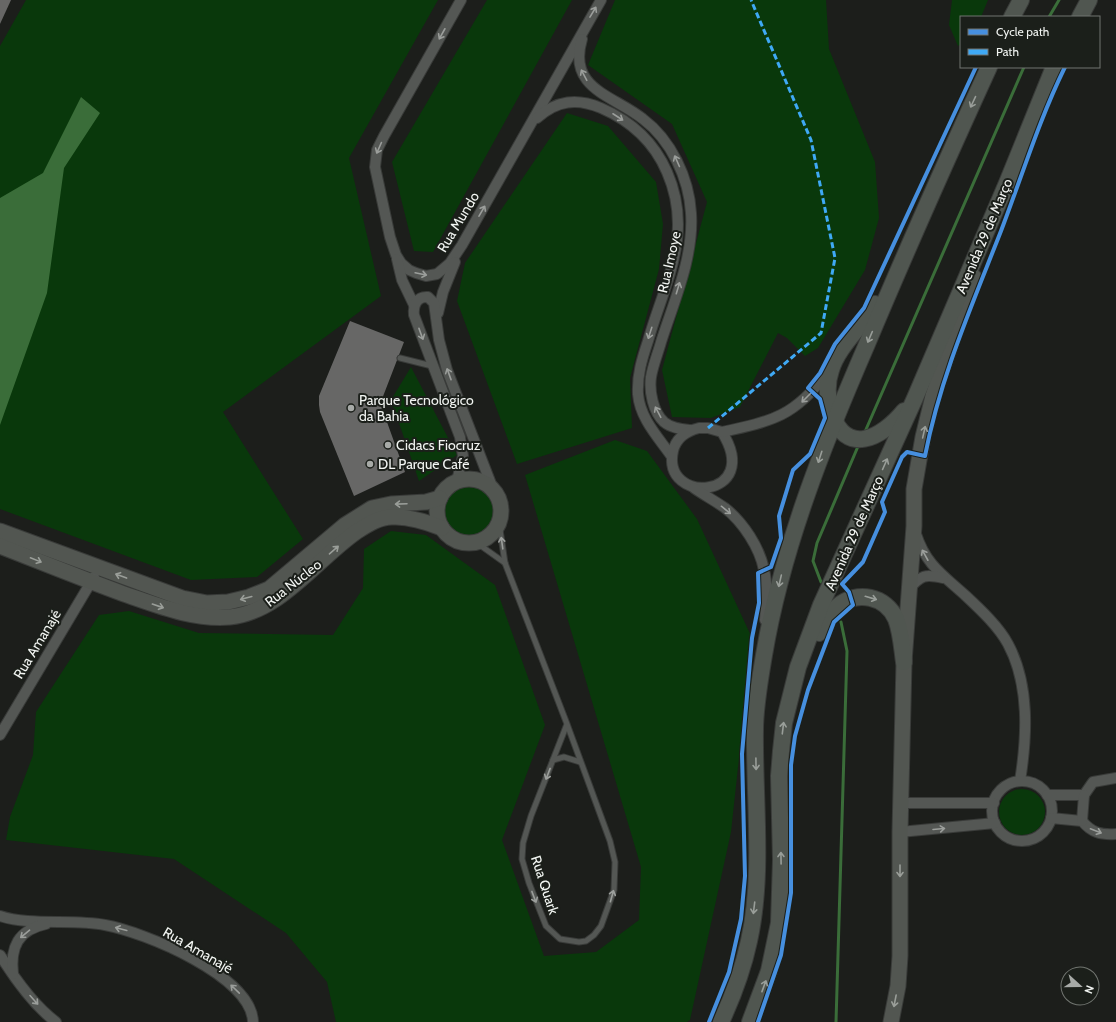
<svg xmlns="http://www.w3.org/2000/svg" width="1116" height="1022" font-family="Cabin,sans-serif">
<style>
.green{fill:#09380b}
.water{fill:#3a6d39}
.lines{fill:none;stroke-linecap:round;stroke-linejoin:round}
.stream{stroke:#3a6d39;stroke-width:3}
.building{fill:#676766}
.lane-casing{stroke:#393b39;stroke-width:7}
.street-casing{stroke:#393b39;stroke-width:12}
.secondary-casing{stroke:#393b39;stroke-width:17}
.primary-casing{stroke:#393b39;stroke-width:18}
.lane{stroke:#545754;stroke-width:5}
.street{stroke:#545754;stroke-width:10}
.secondary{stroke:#525651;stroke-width:15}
.primary{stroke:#505650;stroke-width:16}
.quiet{stroke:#3fa9f5;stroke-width:3;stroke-dasharray:6 3;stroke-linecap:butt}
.cycleway-casing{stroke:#1b1f1a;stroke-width:6}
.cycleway{stroke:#468fdf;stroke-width:4}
.oneway{stroke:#9b9e9b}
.oneway2{stroke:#999e99}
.oneway3{stroke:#9a9e99}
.poi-dot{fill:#a7aaa7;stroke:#1b1f1a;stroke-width:1.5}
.labels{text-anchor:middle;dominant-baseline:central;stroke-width:4;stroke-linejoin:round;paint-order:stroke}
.street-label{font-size:14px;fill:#f2f5f2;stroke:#1b1f1a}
.poi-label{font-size:14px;fill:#f2f5f2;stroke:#1b1f1a;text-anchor:start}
</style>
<rect width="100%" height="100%" fill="#1c1e1b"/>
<g class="green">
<polygon points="26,0 438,0 349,158 381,296 223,412 303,539 257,577 191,580 0,509 0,46"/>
<polygon points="487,0 572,0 433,252 414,251 392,162"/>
<polygon points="615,0 826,0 829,49 875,162 879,218 865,270 818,348 805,356 787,338 778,333 740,407 711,418 672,417 662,370 707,202 672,124 588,65"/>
<polygon points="952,0 988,0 981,17 961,17 961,44 958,46 949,25"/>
<polygon points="567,113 608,126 656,182 663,224 659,269 630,378 632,428 517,464 457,301 465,263"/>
<polygon points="411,367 457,455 419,481 391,400"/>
<polygon points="615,440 647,451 697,519 752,638 731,832 690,1020 687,1022 336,1022 327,982 286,933 174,859 6,840 10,817 33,755 36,712 99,615 129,611 199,633 333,635 363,588 364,549 391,531 426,535 495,585 545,725 502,840 544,956 596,952 639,920 641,867 525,475"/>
<circle cx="470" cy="511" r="26"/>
<circle cx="1022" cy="812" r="23"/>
</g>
<polygon class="water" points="81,97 100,113 64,168 47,293 0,425 0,198 43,173"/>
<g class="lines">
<g class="stream">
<polyline points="1049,17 1059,0"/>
<polyline points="864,434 1024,67"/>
<polyline points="821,582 813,561 817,543 859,444"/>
<polyline points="836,1022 847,651 841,622"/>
</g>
</g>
<g class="building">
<polygon points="0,0 11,0 0,24"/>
<polygon points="350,321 404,342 382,399 383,411 405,472 354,496 320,412 319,405 319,396"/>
</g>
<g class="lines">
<defs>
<g id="lane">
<polyline points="400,358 432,366"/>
<polyline points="499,523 505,563 567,724 610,841 615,862 614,890 601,926 594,935 586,941 579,942 560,939 546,926 529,883 522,859 523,843 531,816 567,724"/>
<polyline points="477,543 505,563"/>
<polyline points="553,760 564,757 580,762"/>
</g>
<g id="street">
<polyline points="461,0 384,136 377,150 375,167 390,237 396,255 401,263 409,270 416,273 426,276 437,274 450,263 462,245 601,0"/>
<path d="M582 39C567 89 613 95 643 119 671 140 689 178 691 213 694 257 674 301 661 342 658 353 653 365 651 377 649 391 653 412 664 422 671 428 681 429 690 430"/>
<path d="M537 118C557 100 577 98 601 108 631 121 654 142 667 172 694 234 665 282 648 341 642 359 637 375 638 394 640 419 659 438 672 457"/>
<polyline points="397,259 402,280 414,305"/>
<polyline points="438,313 443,292 455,262"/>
<path d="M699 428H708L722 432C764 499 661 506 673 451 676 438 687 431 699 428Z"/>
<path d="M722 432C773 421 795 416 827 373"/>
<path d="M457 481 463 456 460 437 414 315C413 305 417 296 428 297L434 303 439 340 447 370 493 489"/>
<path d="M694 488C704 495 715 501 725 508 743 522 760 548 764 570 768 586 766 604 765 620"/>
<path d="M916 534C926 565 943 575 966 596 981 610 999 627 1008 644 1030 685 1027 737 1020 781"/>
<path d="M909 589C921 575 925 574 943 578"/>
<polyline points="0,735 94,577"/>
<circle cx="1022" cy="811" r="30"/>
<polyline points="1047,795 1084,795 1093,782 1116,778"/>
<polyline points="901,803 994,803"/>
<path d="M1051 818 1082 821C1092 833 1101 835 1116 834"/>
<polyline points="1082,821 1084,795"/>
<polyline points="900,832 995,823"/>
<path d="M0 916C29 926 73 919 105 925 144 932 252 976 253 1022"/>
<path d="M0 955C15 979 33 1005 56 1022"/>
<path d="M13 974C10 947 18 930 46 924"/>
</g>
<g id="secondary">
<circle cx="469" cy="511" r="32"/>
<polyline points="0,531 182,598 207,603 228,602 249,597 269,589 345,525 372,508 391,504 426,502 440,498"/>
<path d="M0 546C41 562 83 579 124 594 159 606 193 620 230 617 280 612 316 560 356 532 367 525 379 517 392 517 408 516 427 522 442 528"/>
<polyline points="891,1022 898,986 900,956 900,832 904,662 914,526 914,489 923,437 933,396 974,277"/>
</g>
<g id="primary">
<polyline points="1012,17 1021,0"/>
<polyline points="1080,17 1089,0"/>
<path d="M875 304C863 326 838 346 831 370 826 384 827 397 831 411 845 458 882 438 904 411"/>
<path d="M819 633C824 624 829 613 838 606 857 590 886 596 896 619 901 632 902 648 904 662"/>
<path d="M721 1022C733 996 743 969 749 941 764 874 754 799 755 730 755 706 760 679 764 655 782 548 824 443 867 344 906 251 947 159 989 67"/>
<polyline points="750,1022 769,971 779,923 781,860 779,776 781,751 784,723 798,667 821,605 915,398 1007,183 1054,67"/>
</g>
</defs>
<use href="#lane" class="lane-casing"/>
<use href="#street" class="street-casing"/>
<use href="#secondary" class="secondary-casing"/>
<use href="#primary" class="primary-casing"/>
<use href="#lane" class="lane"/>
<use href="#street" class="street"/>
<use href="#secondary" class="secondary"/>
<use href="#primary" class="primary"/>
<polyline class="quiet" points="708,428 821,333 835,258 811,140 751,0"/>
<defs>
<g id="cycleway">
<polyline points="709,1022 729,972 741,919 745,876 742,754 752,638 759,603 758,573 771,567 781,538 779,516 793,470 810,454 825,418 820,399 808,388 820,373 835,344 864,308 976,67"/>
<path d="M758 1022 781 955 791 893V765L795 736 808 690 834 622 853 605 849 592 842 584 863 562 885 512 882 502 902 457 907 452 925 456C940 378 972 305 1001 231 1022 176 1039 120 1065 67"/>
</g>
</defs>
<use href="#cycleway" class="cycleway-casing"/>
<use href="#cycleway" class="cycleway"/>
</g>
<defs><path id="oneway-shaft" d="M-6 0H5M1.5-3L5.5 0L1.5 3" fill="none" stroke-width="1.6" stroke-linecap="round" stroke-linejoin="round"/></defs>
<g class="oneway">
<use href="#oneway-shaft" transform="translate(593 12) rotate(-59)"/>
<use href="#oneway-shaft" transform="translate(442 34) rotate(119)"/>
<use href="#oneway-shaft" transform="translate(584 75) rotate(-118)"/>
<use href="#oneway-shaft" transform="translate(618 117) rotate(33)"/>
<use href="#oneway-shaft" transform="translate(379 148) rotate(114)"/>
<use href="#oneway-shaft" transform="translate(677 161) rotate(-114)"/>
<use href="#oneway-shaft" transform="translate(482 211) rotate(-60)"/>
<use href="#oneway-shaft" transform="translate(421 274) rotate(12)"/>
<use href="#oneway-shaft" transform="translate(678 288) rotate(-73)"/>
<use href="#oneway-shaft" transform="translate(650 333) rotate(108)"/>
<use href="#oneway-shaft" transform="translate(421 334) rotate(70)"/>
<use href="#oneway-shaft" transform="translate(449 374) rotate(-110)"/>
<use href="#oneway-shaft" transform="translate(806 398) rotate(135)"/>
<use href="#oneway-shaft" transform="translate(658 412) rotate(-118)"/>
<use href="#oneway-shaft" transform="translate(726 510) rotate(39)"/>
<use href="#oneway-shaft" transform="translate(502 543) rotate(-98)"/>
<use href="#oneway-shaft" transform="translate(925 555) rotate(-119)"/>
<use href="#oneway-shaft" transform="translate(548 774) rotate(111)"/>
<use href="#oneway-shaft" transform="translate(939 829) rotate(-5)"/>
<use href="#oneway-shaft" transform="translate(1096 831) rotate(21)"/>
<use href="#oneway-shaft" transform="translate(612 896) rotate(-74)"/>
<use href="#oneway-shaft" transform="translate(534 897) rotate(69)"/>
<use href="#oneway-shaft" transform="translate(121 929) rotate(-165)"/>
<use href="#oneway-shaft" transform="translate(25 934) rotate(140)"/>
<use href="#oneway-shaft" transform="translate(235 989) rotate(-136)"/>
<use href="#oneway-shaft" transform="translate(34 1000) rotate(48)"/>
</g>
<g class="oneway2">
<use href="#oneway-shaft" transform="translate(973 102) rotate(115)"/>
<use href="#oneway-shaft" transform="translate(870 337) rotate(113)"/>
<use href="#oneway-shaft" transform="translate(820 457) rotate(108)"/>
<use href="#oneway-shaft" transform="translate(885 464) rotate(-66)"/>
<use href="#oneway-shaft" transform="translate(780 581) rotate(103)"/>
<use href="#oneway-shaft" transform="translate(871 598) rotate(16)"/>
<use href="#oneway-shaft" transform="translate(783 728) rotate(-83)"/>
<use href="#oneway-shaft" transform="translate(756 764) rotate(89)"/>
<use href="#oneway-shaft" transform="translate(781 858) rotate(-91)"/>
<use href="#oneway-shaft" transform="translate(754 908) rotate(97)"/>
<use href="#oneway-shaft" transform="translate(764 986) rotate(-70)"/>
</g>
<g class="oneway3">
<use href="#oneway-shaft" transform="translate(924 432) rotate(-77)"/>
<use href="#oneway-shaft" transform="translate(401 504) rotate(178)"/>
<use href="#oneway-shaft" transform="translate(334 550) rotate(-41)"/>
<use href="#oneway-shaft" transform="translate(36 560) rotate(22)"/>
<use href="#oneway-shaft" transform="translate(121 576) rotate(-160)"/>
<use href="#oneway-shaft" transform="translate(246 598) rotate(165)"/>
<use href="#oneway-shaft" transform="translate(158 606) rotate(19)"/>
<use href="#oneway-shaft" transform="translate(900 871) rotate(90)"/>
<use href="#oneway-shaft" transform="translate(895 1001) rotate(101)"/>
</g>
<g class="poi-dot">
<circle cx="351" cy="408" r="4"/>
<circle cx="388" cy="445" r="4"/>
<circle cx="370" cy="464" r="4"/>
</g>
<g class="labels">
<g class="street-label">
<text transform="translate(458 222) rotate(-59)">Rua Mundo</text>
<text transform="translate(984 236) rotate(-67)">Avenida 29 de Março</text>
<text transform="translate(669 262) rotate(-77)">Rua Imoye</text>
<text transform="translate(854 533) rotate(-66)">Avenida 29 de Março</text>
<text transform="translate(293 583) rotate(-38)">Rua Núcleo</text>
<text transform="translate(37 644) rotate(-59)">Rua Amanajé</text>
<text transform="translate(545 885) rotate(72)">Rua Quark</text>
<text transform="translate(198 950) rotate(30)">Rua Amanajé</text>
</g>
<g class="poi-label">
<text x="359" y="400">Parque Tecnológico<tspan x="359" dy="16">da Bahia</tspan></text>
<text x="396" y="445">Cidacs Fiocruz</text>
<text x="378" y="464">DL Parque Café</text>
</g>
</g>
<rect x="960" y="16" width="140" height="52" fill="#1b1f1a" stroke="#717570"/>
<rect x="968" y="29" width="20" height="6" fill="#468fdf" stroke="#717570"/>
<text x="996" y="36" font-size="12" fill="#f2f5f2">Cycle path</text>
<rect x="968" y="49" width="20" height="6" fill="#3fa9f5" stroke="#717570"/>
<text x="996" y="56" font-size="12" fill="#f2f5f2">Path</text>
<g transform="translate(1080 986) rotate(111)"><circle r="19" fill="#1b1f1a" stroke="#717570"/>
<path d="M0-3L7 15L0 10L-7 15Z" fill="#a7aaa7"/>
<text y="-6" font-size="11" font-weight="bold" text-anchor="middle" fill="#f2f5f2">N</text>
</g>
</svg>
